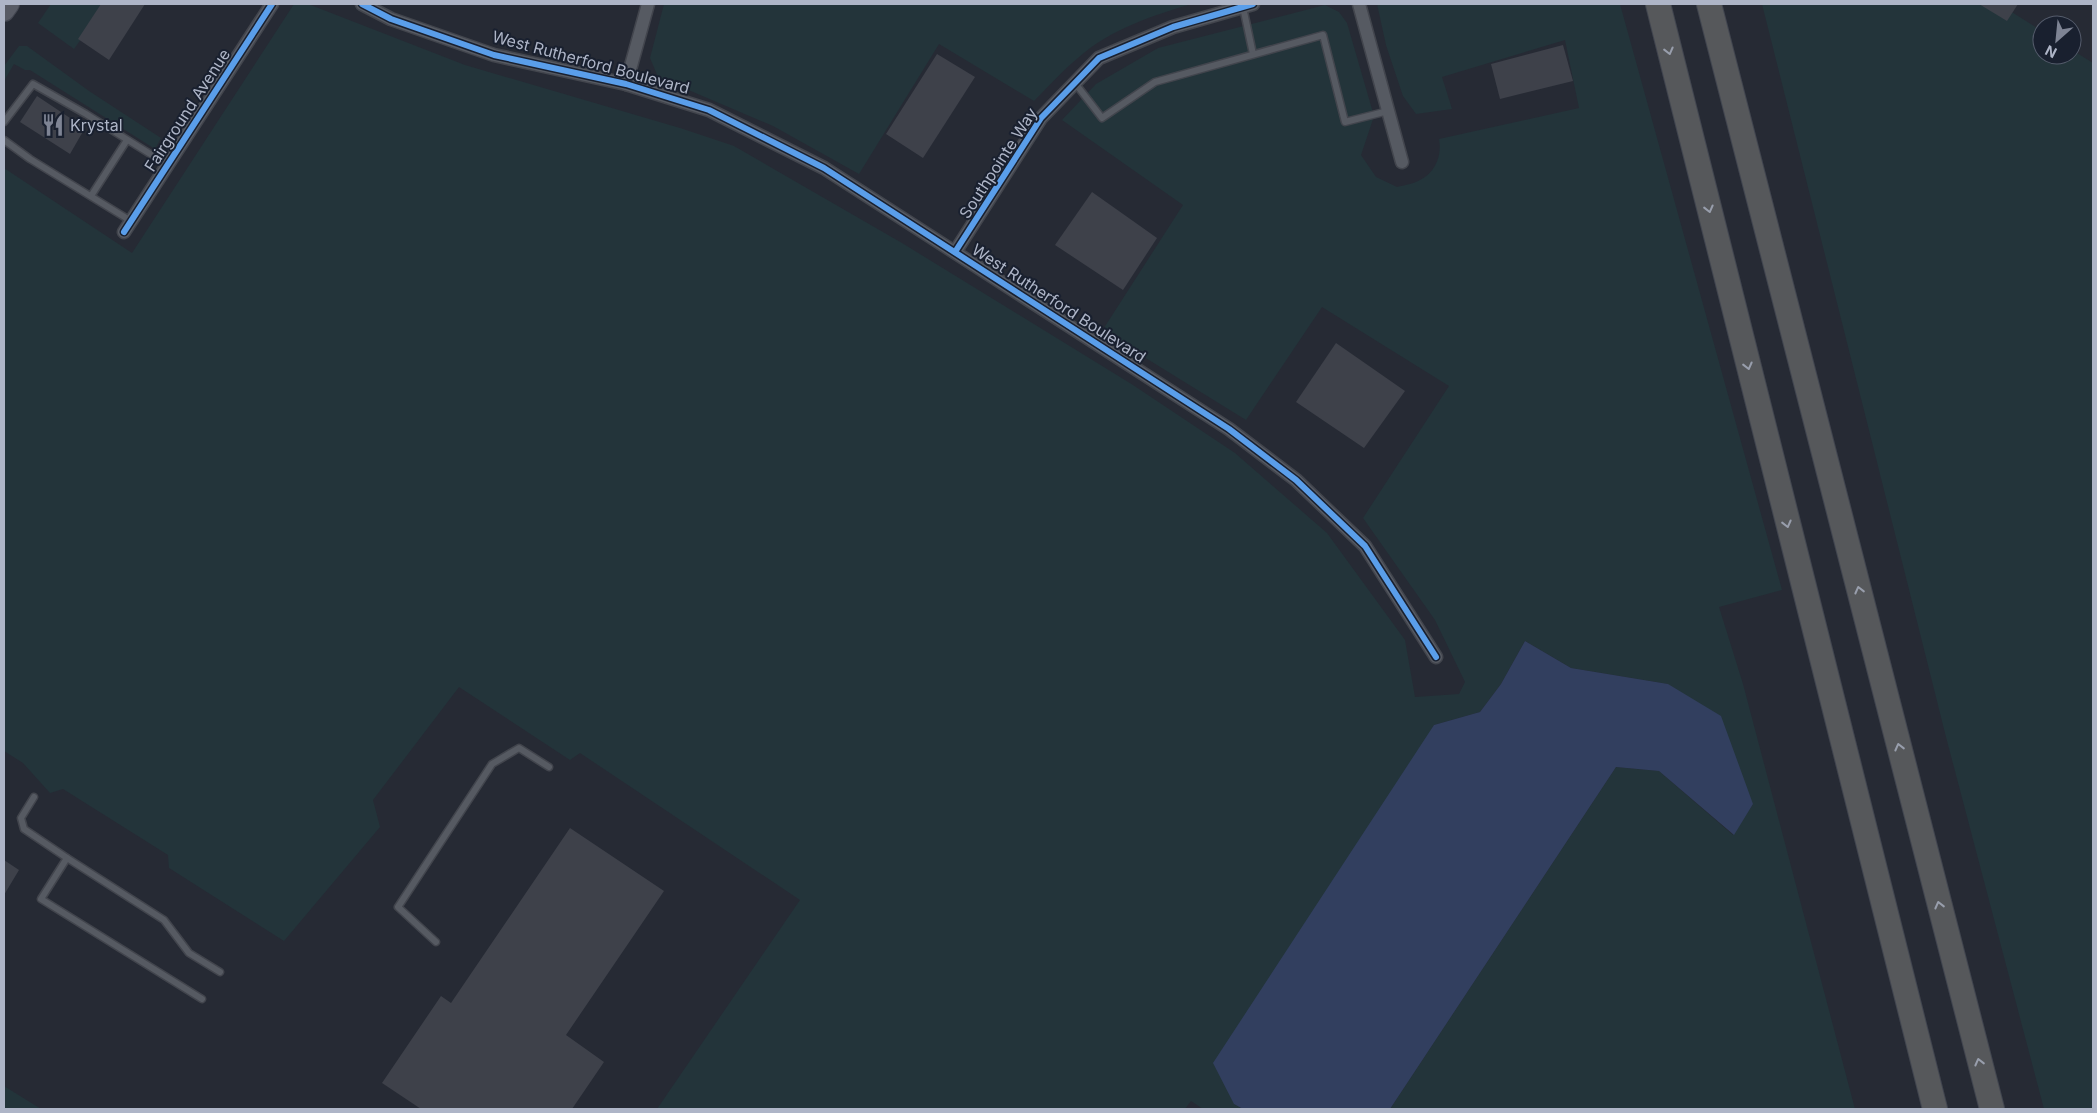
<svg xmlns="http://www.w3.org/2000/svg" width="2097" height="1113" font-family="Inter,sans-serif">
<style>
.green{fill:#23343a}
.water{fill:#323f5f}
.building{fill:#3e414a}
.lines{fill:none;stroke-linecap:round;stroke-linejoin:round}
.lane-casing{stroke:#42454d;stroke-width:9}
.street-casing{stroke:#42454d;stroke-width:15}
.primary-casing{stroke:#434751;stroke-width:22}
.highway-casing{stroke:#424650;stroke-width:26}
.lane{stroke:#565a62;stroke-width:6}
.street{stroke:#565a62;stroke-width:12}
.primary{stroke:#585b65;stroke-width:20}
.highway{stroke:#56585b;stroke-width:24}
.cycleway-casing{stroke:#19202f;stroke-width:9}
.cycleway{stroke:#5a9eea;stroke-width:6}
.oneway{stroke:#989eac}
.labels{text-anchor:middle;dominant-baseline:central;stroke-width:4;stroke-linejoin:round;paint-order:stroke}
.street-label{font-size:16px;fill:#aeb5c7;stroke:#19202f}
.poi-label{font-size:16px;fill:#aeb5c7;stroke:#19202f;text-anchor:start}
</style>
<rect width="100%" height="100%" fill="#262a34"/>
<g class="green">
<polygon points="51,4 106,4 74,49 38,23"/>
<path d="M294 4H308L465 65 680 128 734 146 902 243 1133 385 1235 453 1327 533 1405 640 1415 697 1459 694 1465 682 1435 620 1363 518 1449 386 1322 307 1246 420 1102 331 1183 205 1062 120 1096 84 1158 48 1325 5 1339 12 1347 23 1374 116 1361 155 1376 177 1397 187C1404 185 1414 184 1420 180 1436 172 1442 155 1439 139L1579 108 1565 40 1442 77 1452 109 1416 114 1403 96 1386 45 1377 4H1620L1782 590 1719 607 1743 684 1855 1109H1390L1616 767 1659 771 1733 835 1753 804 1668 684 1571 668 1525 641 1501 684 1480 712 1434 725 1234 1104 1243 1109H1203L1191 1101 1185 1109H657L800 900 580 753 570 760 459 687 373 800 380 827 284 941 169 868 168 855 63 789 50 793 23 763 4 751V168L132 253Z"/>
<path d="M664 4H1192C1153 15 1109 30 1078 58 1062 71 1048 87 1034 101L939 44 859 174 773 126 658 77 650 58Z"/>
<polygon points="1762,4 1999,4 2042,31 2042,55 2072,55 2072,50 2093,63 2093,1109 2044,1109 1946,737"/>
<polygon points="19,46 27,46 89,91 161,138 155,149 30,70 25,70 14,64 4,81 4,66"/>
<polygon points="4,1086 41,1109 4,1109"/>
</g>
<polygon class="water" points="1525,641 1571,668 1668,684 1721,716 1753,804 1734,835 1659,771 1616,767 1390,1109 1243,1109 1234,1104 1213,1063 1434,725 1480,712 1501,684"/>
<g class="building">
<polygon points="101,4 145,4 109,60 78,39"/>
<polygon points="1979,4 2018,4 2007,21"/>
<polygon points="1563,45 1573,81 1500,99 1491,64"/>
<polygon points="937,54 975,77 923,158 886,134"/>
<polygon points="37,96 85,128 70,154 20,122"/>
<polygon points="1092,192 1157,238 1123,290 1055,245"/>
<polygon points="1336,343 1405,391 1364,448 1296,402"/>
<polygon points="570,828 664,891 566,1035 604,1062 572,1109 421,1109 382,1083 441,996 451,1003"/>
<polygon points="4,860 19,870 4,895"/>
</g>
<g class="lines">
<defs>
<g id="lane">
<polyline points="1243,7 1253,54"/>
<polyline points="1075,83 1102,118 1155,82 1323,35 1345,122 1388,111"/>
<polyline points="4,122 33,84 86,114 168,165"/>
<polyline points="4,140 30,159 131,221"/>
<polyline points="91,196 127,140"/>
<polyline points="34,797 21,818 24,829 67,858"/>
<polyline points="436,942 398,907 492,764 519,748 549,767"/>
<polyline points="202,999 41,899 67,858 164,920 189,953 220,972"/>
</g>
<g id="street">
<polyline points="362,4 391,19 494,55 626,84 709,110 824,168 1229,429 1296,480 1365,546 1436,657"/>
<polyline points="1359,4 1402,162"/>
<polyline points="626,84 648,4"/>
<polyline points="124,232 272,4"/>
<polyline points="955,252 1041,118 1099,58 1173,27 1253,4"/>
</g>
<polyline id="primary" points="4,11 9,4"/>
<g id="highway">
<polyline points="1658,4 1935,1109"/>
<polyline points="1709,4 1992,1109"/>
</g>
</defs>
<use href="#lane" class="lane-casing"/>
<use href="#street" class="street-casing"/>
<use href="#primary" class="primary-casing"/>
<use href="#highway" class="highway-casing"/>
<use href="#lane" class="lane"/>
<use href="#street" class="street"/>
<use href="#primary" class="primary"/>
<use href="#highway" class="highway"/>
<defs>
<g id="cycleway">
<polyline points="362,4 391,19 494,55 626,84 709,110 824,168 1229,429 1296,480 1365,546 1436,657"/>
<polyline points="124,232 272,4"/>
<polyline points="955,252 1041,118 1099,58 1173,27 1253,4"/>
</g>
</defs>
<use href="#cycleway" class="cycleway-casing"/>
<use href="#cycleway" class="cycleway"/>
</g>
<defs><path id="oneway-chevron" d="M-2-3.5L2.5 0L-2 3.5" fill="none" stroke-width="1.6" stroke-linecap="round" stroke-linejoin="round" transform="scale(1.25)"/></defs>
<g class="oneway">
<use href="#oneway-chevron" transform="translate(1669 51) rotate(76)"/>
<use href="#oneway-chevron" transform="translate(1709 209) rotate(76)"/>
<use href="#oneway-chevron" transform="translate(1748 366) rotate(76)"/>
<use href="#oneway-chevron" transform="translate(1787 524) rotate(76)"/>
<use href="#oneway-chevron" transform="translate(1859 590) rotate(-104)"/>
<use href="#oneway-chevron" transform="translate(1899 747) rotate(-104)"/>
<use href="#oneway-chevron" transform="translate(1939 905) rotate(-104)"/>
<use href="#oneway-chevron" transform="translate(1979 1062) rotate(-104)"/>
</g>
<defs>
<symbol id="restaurant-bare" viewBox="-9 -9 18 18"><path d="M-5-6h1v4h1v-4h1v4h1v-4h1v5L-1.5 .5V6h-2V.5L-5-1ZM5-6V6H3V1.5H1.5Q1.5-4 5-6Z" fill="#7e8494" stroke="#19202f" stroke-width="2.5" paint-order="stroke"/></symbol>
</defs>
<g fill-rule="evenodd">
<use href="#restaurant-bare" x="37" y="109" width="32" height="32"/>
</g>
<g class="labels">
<g class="street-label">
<text transform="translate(591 62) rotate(15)">West Rutherford Boulevard</text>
<text transform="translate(187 110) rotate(-57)">Fairground Avenue</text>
<text transform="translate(998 163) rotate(-57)">Southpointe Way</text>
<text transform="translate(1059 303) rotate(33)">West Rutherford Boulevard</text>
</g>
<g class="poi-label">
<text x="70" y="125">Krystal</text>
</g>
</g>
<rect width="2097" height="1113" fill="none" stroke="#aeb5c7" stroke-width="10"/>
<g transform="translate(2057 40) rotate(207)"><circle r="24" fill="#19202f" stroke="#555c6c"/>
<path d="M0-4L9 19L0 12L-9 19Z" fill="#7e8494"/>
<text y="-8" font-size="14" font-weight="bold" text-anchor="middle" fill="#aeb5c7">N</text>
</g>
</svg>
